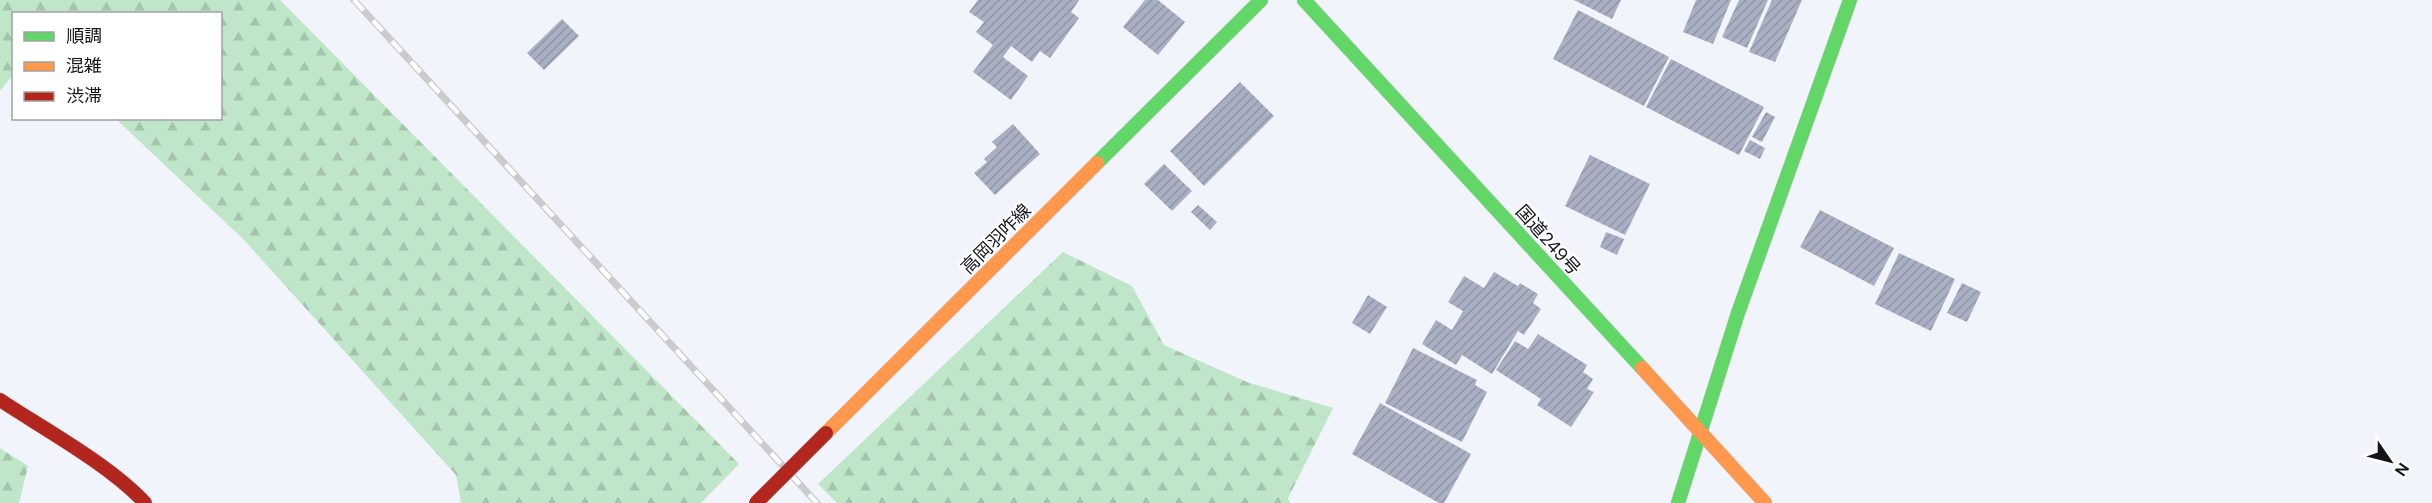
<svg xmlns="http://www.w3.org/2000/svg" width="2432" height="503" font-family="'DM Sans','Noto Sans JP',sans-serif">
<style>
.forest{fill:url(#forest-firs)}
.building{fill:url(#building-hatch)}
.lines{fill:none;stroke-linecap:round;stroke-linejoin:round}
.fast-casing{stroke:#cdd0d6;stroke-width:15}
.slow-casing{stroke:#cdd0d6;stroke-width:15}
.jam-casing{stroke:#cdd0d6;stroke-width:15}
.fast{stroke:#63d668;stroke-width:14}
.slow{stroke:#ff974d;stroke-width:14}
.jam{stroke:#b3261e;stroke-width:14}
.rail-casing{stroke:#cbcbcd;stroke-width:7}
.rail{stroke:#fff;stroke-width:4.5;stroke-dasharray:14;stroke-linecap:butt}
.jam-bridge-casing{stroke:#afb4c0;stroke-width:15;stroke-linecap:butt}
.jam-bridge{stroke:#b3261e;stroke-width:14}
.labels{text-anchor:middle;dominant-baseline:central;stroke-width:4.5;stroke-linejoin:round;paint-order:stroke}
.street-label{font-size:18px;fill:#13151a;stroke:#fff}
</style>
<defs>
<pattern id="forest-firs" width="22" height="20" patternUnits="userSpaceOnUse" patternTransform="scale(1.5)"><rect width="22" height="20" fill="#c0e6c9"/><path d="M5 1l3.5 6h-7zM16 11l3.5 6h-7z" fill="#a4c4ac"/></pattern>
<pattern id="building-hatch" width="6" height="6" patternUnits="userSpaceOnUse" patternTransform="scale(1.5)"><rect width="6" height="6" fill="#aab0c3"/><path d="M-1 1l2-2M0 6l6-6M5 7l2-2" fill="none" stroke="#9196a7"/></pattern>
</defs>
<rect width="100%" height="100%" fill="#f1f4fb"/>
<g class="forest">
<polygon points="0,0 280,0 739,464 701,503 461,503 456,475 244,240 116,119 220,118 220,14 14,14 13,75 0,91"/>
<polygon points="1063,252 1132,286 1164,345 1247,382 1333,408 1288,498 1290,503 837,503 818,484"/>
<polygon points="0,448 28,466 19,503 0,503"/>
</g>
<g class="building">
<polygon points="978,0 1079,0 1071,12 1079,18 1050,58 1040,51 1032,62 1011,46 1003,57 1028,76 1011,100 973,72 993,45 976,32 984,22 969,12"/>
<polygon points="1145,0 1158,0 1185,22 1158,55 1123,27"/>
<polygon points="1574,0 1621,0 1612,19"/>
<polygon points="1696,0 1731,0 1713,44 1683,32"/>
<polygon points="1739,0 1768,0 1747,48 1722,37"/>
<polygon points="1772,0 1802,0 1775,62 1749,52"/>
<polygon points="1578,10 1669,57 1644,106 1553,59"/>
<polygon points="562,19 579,36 544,70 527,53"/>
<polygon points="1671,59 1764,107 1739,155 1646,107"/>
<polygon points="1240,82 1274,116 1204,186 1170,151"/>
<polygon points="1766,112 1775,117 1762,142 1752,137"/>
<polygon points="1013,124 1040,154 995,195 974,173 987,162 984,159 997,147 992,142"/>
<polygon points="1750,140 1765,148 1760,159 1744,151"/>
<polygon points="1590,155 1650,184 1625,235 1565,206"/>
<polygon points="1164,164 1192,191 1172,211 1144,184"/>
<polygon points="1198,205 1217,222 1210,230 1191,212"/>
<polygon points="1820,210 1894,248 1874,286 1800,247"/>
<polygon points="1606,232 1624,239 1617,255 1600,247"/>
<polygon points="1899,253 1955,279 1931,331 1875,304"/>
<polygon points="1494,272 1518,286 1520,283 1538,294 1533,303 1541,309 1524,335 1518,331 1492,374 1462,355 1456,365 1422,344 1436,320 1452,330 1463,311 1448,302 1464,276 1484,288"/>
<polygon points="1962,283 1981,292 1967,322 1947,313"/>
<polygon points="1368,295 1387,307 1370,334 1352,323"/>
<polygon points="1538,334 1587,365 1583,372 1593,379 1587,389 1594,392 1571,427 1537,405 1541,399 1496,370 1515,341 1528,349"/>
<polygon points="1413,348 1477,380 1475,385 1487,392 1462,442 1385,403"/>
<polygon points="1380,403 1471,454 1444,503 1439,503 1352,454"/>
</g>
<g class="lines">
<defs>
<g id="fast">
<polyline points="1304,0 1642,368"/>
<polyline points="1097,163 1261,0"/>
<polyline points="1678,503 1738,313 1850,0"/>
</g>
<g id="slow">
<polyline points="1642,368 1765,503"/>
<polyline points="826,433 1097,163"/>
</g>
<path id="jam" d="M0 400C44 429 110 465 145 503"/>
</defs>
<use href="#fast" class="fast-casing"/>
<use href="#slow" class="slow-casing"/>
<use href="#jam" class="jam-casing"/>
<use href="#fast" class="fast"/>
<use href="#slow" class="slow"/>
<use href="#jam" class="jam"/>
<defs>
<polyline id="rail" points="354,0 817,503"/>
</defs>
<use href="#rail" class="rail-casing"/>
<use href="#rail" class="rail"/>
<defs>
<polyline id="jam-bridge" points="756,503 826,433"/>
</defs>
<use href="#jam-bridge" class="jam-bridge-casing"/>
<use href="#jam-bridge" class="jam-bridge"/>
</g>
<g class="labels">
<g class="street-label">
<text transform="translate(996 239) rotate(-45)">高岡羽咋線</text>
<text transform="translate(1548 240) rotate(48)">国道249号</text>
</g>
</g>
<rect x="12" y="12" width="210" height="108" fill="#ffffff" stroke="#a1a1a3" stroke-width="1.5"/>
<rect x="24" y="32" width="30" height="9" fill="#63d668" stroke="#a1a1a3" stroke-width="1.5"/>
<text x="66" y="42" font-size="18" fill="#13151a">順調</text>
<rect x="24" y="62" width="30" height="9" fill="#ff974d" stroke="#a1a1a3" stroke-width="1.5"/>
<text x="66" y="72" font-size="18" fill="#13151a">混雑</text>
<rect x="24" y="92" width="30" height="9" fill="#b3261e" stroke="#a1a1a3" stroke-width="1.5"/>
<text x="66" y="102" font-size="18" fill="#13151a">渋滞</text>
<g transform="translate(2390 461) rotate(125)" stroke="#ffffff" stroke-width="4.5" paint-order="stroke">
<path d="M0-4.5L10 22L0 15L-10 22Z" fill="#13151a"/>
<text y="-9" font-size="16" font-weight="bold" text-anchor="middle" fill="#13151a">N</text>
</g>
</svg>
